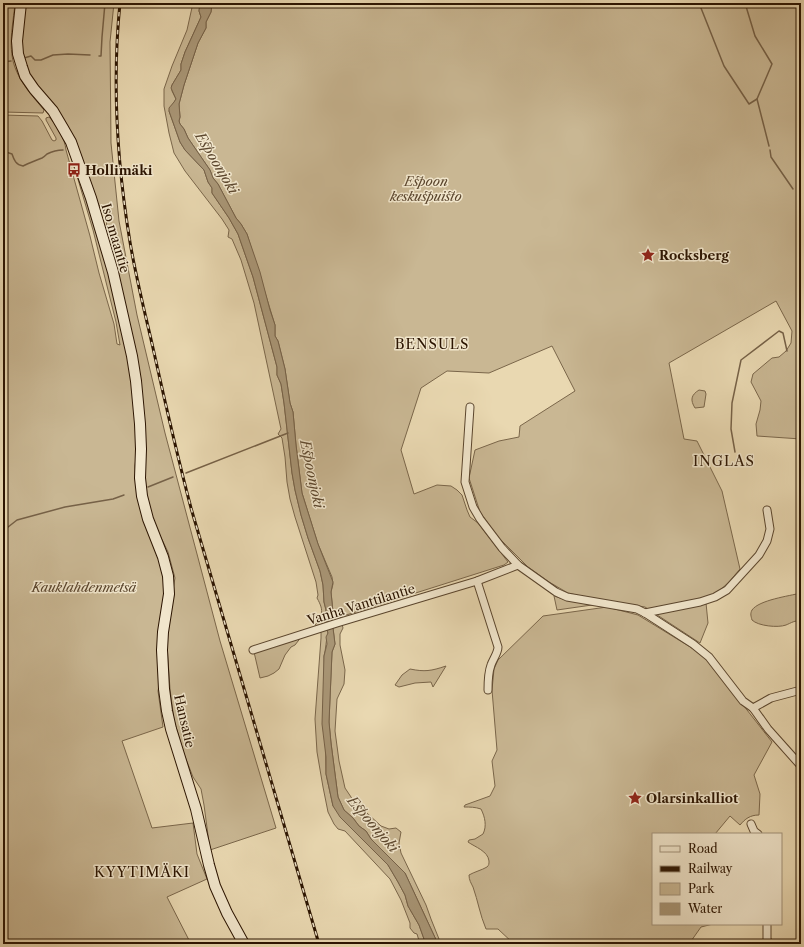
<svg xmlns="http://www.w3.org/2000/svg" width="804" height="947" font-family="'Libre Caslon Text',serif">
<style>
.green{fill:#c9b793;stroke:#7a664a}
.water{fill:#a89575;stroke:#766147}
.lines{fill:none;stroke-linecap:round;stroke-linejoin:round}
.stream{stroke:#766147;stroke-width:1.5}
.street-casing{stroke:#5a452d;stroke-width:9}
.secondary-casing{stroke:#2b1401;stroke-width:12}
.street{stroke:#f1e6cc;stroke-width:7}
.secondary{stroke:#f1e6cc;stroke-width:10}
.rail-casing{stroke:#2b1401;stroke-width:3}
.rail{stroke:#f1e6cc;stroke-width:1.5;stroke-dasharray:4.5;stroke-linecap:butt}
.labels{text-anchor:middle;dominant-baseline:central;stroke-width:3;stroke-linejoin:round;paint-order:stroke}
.poi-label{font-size:13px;font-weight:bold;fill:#2b1401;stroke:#f1e6cc;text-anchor:start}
.park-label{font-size:13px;font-style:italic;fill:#5a452d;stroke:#f1e6cc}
.street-label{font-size:13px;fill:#2b1401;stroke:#f1e6cc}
.water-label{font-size:14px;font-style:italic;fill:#5d482f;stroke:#f1e6cc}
.neighbourhood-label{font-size:14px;letter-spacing:1px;fill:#2b1401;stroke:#f1e6cc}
</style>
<rect width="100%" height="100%" fill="#e9d8b1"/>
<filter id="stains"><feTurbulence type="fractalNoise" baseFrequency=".005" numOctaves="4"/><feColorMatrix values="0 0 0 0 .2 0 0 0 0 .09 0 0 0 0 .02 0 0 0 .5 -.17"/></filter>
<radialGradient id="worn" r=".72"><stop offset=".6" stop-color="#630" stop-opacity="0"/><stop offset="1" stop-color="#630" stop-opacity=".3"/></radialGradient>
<g class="green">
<path d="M3 3H15C13 25 7 49 16 70 22 85 34 98 44 110L43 113 3 112Z"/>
<polygon points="25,3 114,3 110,42 111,143 119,221 137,315 165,433 220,641 276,828 210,850 204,805 201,789 193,777 184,754 174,720 170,689 166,630 175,578 168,552 152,519 148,505 145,481 143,425 107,239 108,236 106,219 102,205 99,206 91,191 83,167 31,78 22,58 21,43"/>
<path d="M193 3H200L199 11 201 17 185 52 181 64V70L172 85V91L176 99 169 111 180 142 185 150 204 170 208 182 212 188V193L229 218 238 234 253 277 277 367V375L281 384 284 403 292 473 295 490 301 515 308 538 320 571 323 585 324 602 326 610 325 616 327 624 313 628C322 616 325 612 317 598L318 595 316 582 295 517 290 499 287 482 285 457 282 438 278 434 281 429 254 303 241 260 232 239 228 237 229 230 222 219 185 171 174 153 169 133 164 106V89L172 66 187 30Z"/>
<polygon points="212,3 801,3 801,439 757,436 756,424 760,410 761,401 751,382 753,374 772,358 779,357 786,351 791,343 792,331 776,301 669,363 684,439 697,441 722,491 740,569 729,582 706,603 708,623 700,643 645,607 584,597 568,593 549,582 528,567 498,537 480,512 469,478 475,450 499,441 519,437 520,426 575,391 552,346 489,373 447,371 421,388 401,450 414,494 437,485 451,486 457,490 462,495 467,510 470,517 478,523 508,562 504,565 340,617 343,628 340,634 340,645 345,670 344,684 337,699 335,731 339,761 345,788 353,800 381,826 389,829 396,828 401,832 399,843 401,853 426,905 431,919 441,944 438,944 405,873 371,839 366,831 359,826 353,818 344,810 338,797 331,743 329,722 332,652 335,644 332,620 333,612 331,592 333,584 332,577 318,544 302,493 296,445 293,412 290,403 285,369 278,341 275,336 275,325 247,234 241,224 236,218 218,184 213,178 210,170 188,138 184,129 180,124 179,121 180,117 179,104 184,85 198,43 206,28 206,22 211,12"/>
<path d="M3 115 38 116 42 121 52 140 54 141 56 140V138L46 120V118L49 117C57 125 65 139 66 150L90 236 99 273 114 324 117 344 120 345 116 322 93 230 77 176 80 181 99 233 121 321 134 388 138 442 135 466 137 496 145 520 164 567 166 592 160 679 158 691 163 727 122 741 152 828 193 823 197 854 207 879 167 897 191 944H3Z"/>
<path d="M699 390 705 391 706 394 704 407 695 408C690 400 691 395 699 390Z"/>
<path d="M801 593V621C795 620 791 623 786 625 778 628 758 626 752 620 751 616 750 614 752 610 759 600 789 596 801 593Z"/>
<polygon points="554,596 566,600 592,605 557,610"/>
<path d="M607 607 638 615 700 653 708 660 772 742 754 775 760 794 759 815C750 815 745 819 740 825L730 816 715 834H653V924H713L701 927 689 944H514L498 929H486C480 915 478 901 473 887 471 883 469 880 469 875 474 872 482 870 487 867 489 865 489 864 489 861 488 851 475 847 468 842L469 840 475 839 483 834C487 826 485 817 481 809 475 807 470 807 464 807L465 805 490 796 495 786 492 761 497 750 492 690 494 669 498 660 543 616Z"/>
<path d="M320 630H327L328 633C326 639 326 649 324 656L326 774 333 806 388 865 398 882 405 895 408 906 419 925 424 939 427 944H420L417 934 414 933 410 928V923L401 900 390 879 345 831 338 829 334 824 328 812 323 787 317 752 315 719 321 638V633Z"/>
<polygon points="302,636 295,645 291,647 285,655 279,669 274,673 268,676 260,678 254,652"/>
<path d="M446 666 433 687 431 682 415 683 399 687 395 685 402 675 410 669C425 672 431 671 446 666Z"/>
</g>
<polygon class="water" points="200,3 212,3 211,12 206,22 206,28 198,43 184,85 179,104 180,117 179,121 180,124 184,129 188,138 210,170 213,178 218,184 236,218 241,224 247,234 260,272 270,310 275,325 275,336 278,341 285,369 290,403 293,412 296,445 302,493 318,544 333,582 331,592 333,612 332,620 335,644 332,652 329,722 331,743 338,797 344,810 353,818 359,826 366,831 371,839 405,873 438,944 427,944 424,939 419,925 408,906 405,895 398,882 388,865 340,817 333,806 326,774 326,757 322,724 324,656 327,644 326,637 328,633 327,630 327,621 325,616 326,610 324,602 323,585 320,571 308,538 301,515 295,490 292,473 284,403 281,384 277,375 277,367 253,277 238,234 229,218 212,193 212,188 208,182 204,170 185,150 180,142 169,111 169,108 174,102 176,99 171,88 172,85 181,70 181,64 185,52 201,17 199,11"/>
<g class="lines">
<g class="stream">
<polyline points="699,3 724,66 749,104 757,99 772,64 755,36 745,3"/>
<polyline points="99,56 101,56 102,37 105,3"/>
<polyline points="24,58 31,56 35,60 41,60 53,55 68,54 90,55"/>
<polyline points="3,62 11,61"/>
<polyline points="757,99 769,146"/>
<polyline points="770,150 771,157 793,189"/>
<path d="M3 151 12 154C14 160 16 165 23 166 29 163 35 161 42 158 44 157 45 156 47 154 51 152 58 150 63 150"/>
<polyline points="735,452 731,429 732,403 741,360 779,331 783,333 787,351"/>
<polyline points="186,473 288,433"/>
<polyline points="148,487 173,477"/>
<polyline points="3,531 17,520 65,507 113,499 124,495"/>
</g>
<defs>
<g id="street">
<polyline points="470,407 465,482 473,507 480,519 502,548 518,565 556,592 567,597 637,609 645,613 693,644 709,657 743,701 753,708 768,729 801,766"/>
<path d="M477 581 498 647C498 653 493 659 491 665 488 673 488 681 488 690"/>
<polyline points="645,613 700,602 715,597 727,590 759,555 767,541 770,529 767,510"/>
<polyline points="253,650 337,623 477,581 518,565"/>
<polyline points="753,708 771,698 801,690"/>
<polyline points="751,824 754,831 758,834"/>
<polyline points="767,924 767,939 769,944"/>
</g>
<polyline id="secondary" points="21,3 17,41 18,54 22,67 25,76 34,89 53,111 63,128 71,142 91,198 113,272 132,356 136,381 140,424 141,449 140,478 142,496 148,519 163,557 168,576 169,594 163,632 162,650 164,689 167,711 171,729 196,809 209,865 215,886 227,913 244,944"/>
</defs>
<use href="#street" class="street-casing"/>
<use href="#secondary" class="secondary-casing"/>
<use href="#street" class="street"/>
<use href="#secondary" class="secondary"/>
<defs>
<path id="rail" d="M120 3C112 82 117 163 130 242 136 278 145 313 153 348 165 402 177 455 191 508L319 944"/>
</defs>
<use href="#rail" class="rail-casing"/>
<use href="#rail" class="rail"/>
</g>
<defs>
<symbol id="bus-bare" viewBox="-9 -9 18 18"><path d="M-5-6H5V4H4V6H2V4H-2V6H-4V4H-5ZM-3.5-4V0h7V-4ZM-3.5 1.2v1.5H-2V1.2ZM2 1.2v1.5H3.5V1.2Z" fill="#8f2418" stroke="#f1e6cc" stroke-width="2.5" paint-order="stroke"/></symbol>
<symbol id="sight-bare" viewBox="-9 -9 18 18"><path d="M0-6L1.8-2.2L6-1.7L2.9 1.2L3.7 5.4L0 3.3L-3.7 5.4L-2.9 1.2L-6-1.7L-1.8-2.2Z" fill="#8f2418" stroke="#f1e6cc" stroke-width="2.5" paint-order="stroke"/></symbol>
</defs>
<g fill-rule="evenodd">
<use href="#bus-bare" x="64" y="160" width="20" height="20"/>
<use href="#sight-bare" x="638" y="245" width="20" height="20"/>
<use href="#sight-bare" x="625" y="788" width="20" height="20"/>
</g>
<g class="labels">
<g class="poi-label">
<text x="85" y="170">Hollimäki</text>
<text x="659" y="255">Rocksberg</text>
<text x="646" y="798">Olarsinkalliot</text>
</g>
<g class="park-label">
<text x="426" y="181">Espoon<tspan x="426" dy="15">keskuspuisto</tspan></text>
<text x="84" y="587">Kauklahdenmetsä</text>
</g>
<g class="street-label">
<text transform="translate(116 238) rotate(74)">Iso maantie</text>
<text transform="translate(361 604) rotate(-17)">Vanha Vanttilantie</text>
<text transform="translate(185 721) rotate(77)">Hansatie</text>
</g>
<g class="water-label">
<text transform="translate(217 163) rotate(59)">Espoonjoki</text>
<text transform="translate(312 474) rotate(78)">Espoonjoki</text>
<text transform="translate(373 824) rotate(49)">Espoonjoki</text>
</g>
<g class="neighbourhood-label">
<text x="432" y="344">BENSULS</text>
<text x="724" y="461">INGLAS</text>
<text x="142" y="872">KYYTIMÄKI</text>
</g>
</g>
<rect width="804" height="947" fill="none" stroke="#e9d8b1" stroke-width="16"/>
<rect x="4" y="4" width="796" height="939" fill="none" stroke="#2b1401" stroke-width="2"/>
<rect x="8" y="8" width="788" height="931" fill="none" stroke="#2b1401"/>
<rect x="652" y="833" width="130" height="92" fill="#f1e6cc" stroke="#a2927b"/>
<rect x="660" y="846" width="20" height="6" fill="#f1e6cc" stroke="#a2927b"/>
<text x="688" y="853" font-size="12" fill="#2b1401">Road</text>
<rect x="660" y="866" width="20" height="6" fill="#2b1401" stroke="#a2927b"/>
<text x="688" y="873" font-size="12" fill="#2b1401">Railway</text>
<rect x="660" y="883" width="20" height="12" fill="#c9b793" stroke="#a2927b"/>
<text x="688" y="893" font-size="12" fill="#2b1401">Park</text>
<rect x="660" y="903" width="20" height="12" fill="#a89575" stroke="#a2927b"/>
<text x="688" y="913" font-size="12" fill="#2b1401">Water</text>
<rect width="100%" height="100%" filter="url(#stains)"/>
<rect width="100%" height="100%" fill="url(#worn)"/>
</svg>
